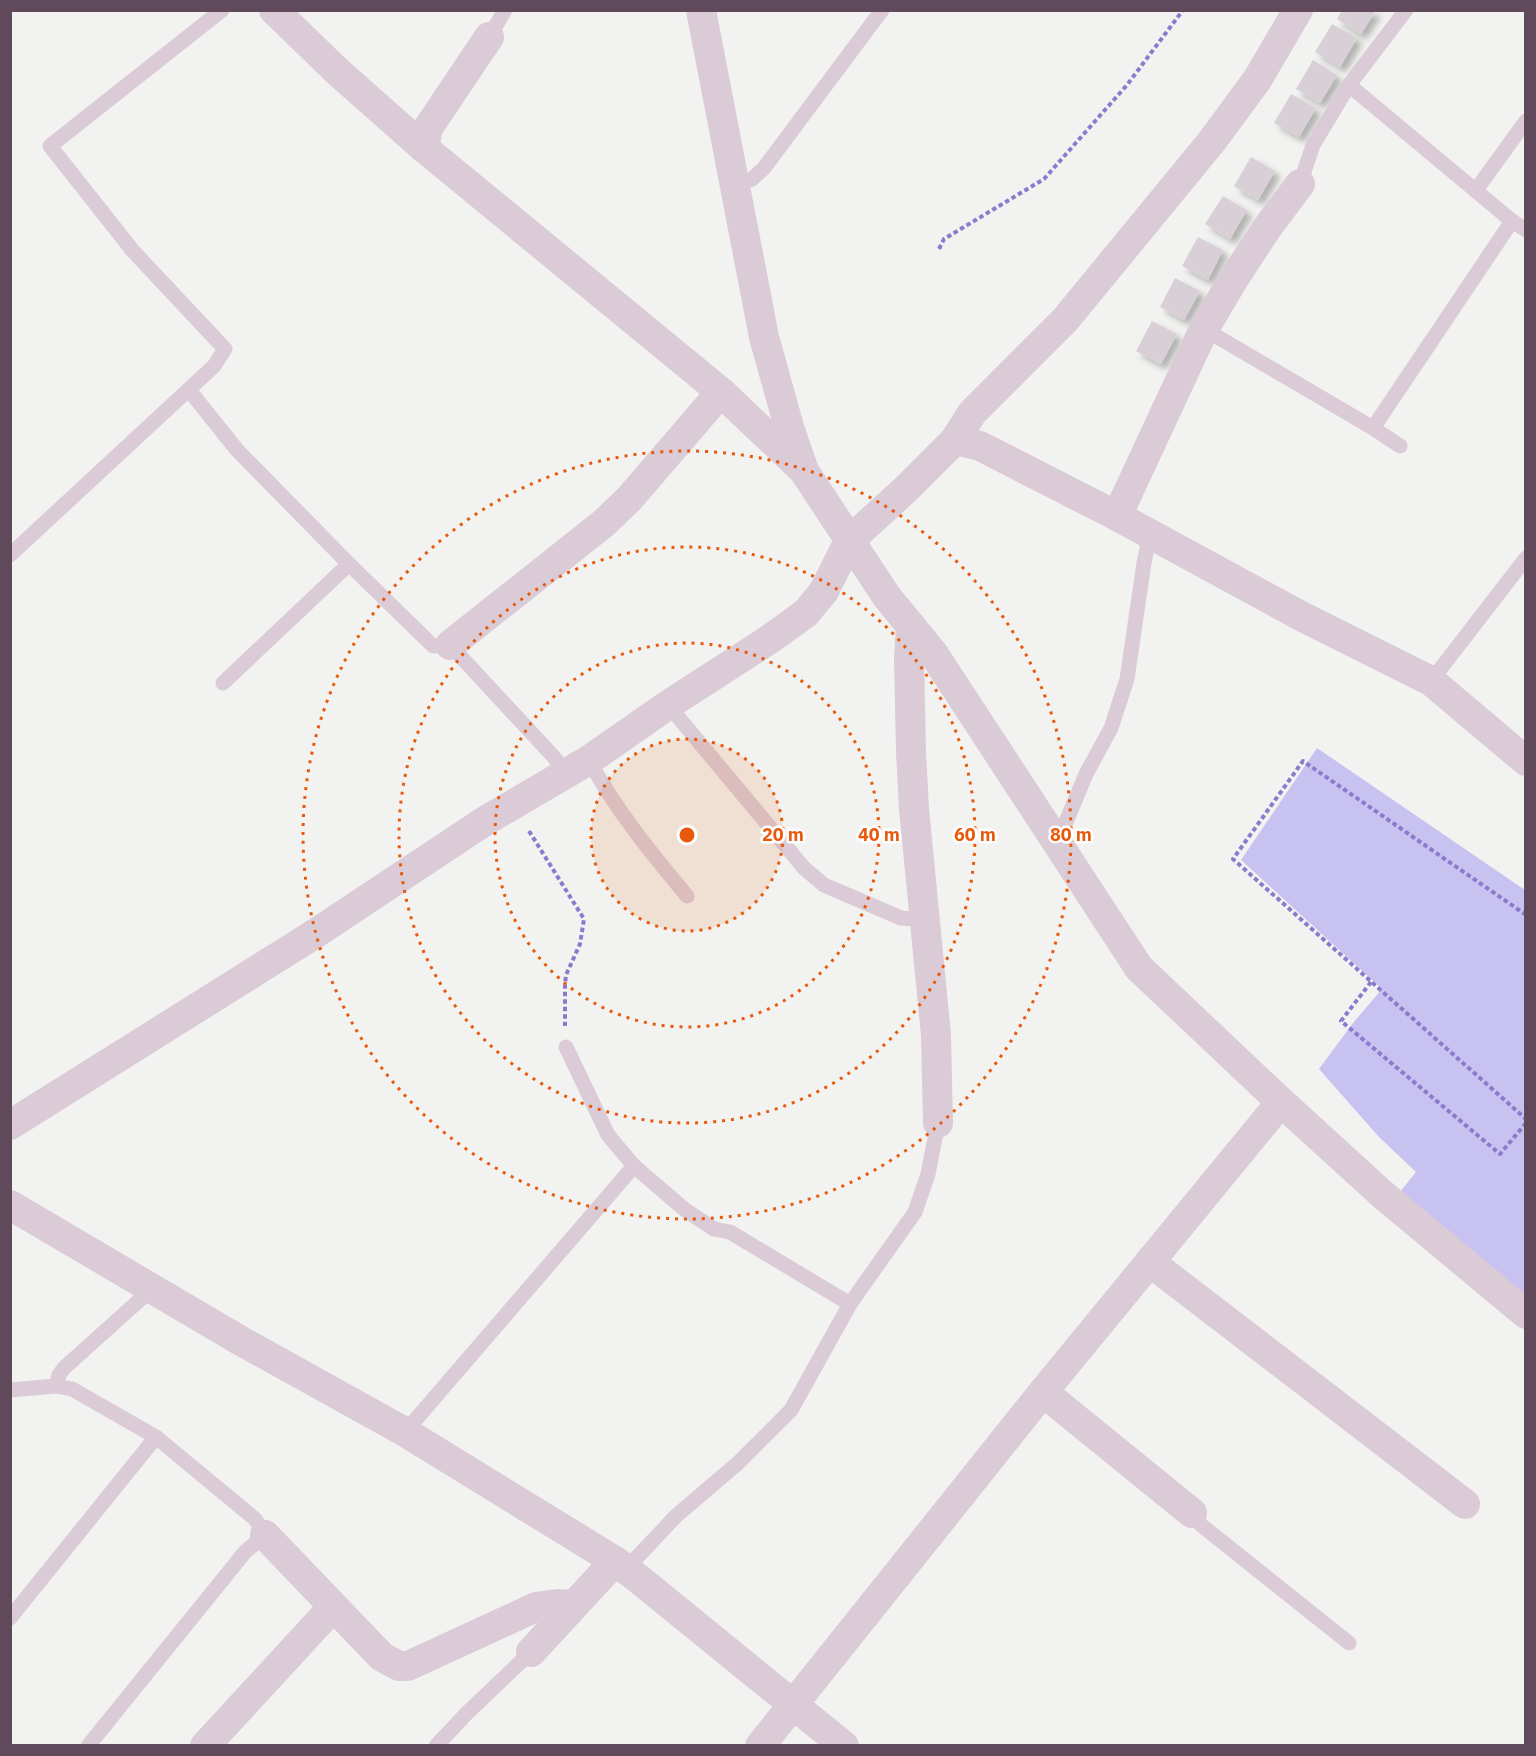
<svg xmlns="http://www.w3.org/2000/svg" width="1536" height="1756" font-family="'IBM Plex Sans',sans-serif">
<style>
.green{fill:#c7c2ef}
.building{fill:#d8d0d6;filter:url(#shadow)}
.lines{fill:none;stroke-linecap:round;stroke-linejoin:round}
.path{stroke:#8e7acd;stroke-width:4;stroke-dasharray:4.5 3;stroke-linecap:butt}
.lane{stroke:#dacbd7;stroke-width:15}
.street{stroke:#dacbd7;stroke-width:30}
.ring{fill:none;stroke:#e8590c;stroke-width:3;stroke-dasharray:3 6}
.centre{fill:#e8590c;stroke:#fff;stroke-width:3}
.ring-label{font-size:18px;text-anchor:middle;font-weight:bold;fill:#e8590c;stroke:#fff;stroke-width:5;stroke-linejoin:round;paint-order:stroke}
</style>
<defs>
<filter id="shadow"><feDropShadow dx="5.5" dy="5.5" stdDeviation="3" flood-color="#0004"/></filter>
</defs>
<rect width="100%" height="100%" fill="#f2f3f1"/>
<polygon class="green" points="1317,748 1525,890 1526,1300 1399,1193 1416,1172 1379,1137 1319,1069 1353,1023 1382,989 1241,860"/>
<g class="building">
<polygon points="1342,10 1376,10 1361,34 1337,19"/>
<polygon points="1332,24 1357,38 1340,67 1315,52"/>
<polygon points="1313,60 1337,75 1320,103 1296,89"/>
<polygon points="1291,94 1316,108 1299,137 1274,123"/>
<polygon points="1251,157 1275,171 1258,200 1234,186"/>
<polygon points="1223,196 1247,210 1230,239 1205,224"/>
<polygon points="1198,237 1223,250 1208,280 1182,266"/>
<polygon points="1175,278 1200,291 1184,320 1160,307"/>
<polygon points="1152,321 1177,334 1161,364 1136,351"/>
</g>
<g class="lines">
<g class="path">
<polyline points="939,249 944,239 1044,179 1127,85 1183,10"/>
<polyline points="529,831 584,919 580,944 566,975 565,985 565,1026"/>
<polyline points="1526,915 1303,761 1233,859 1526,1119"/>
<polyline points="1371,982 1341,1021 1500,1154 1526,1123"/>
</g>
<g class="lane">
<polyline points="489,37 505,10"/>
<polyline points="1349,85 1512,221 1526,230"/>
<polyline points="1300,184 1313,145 1349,85 1406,10"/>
<polyline points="735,186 752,179 764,168 882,10"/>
<polyline points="1476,190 1526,121"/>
<polyline points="1204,329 1373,428 1400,446"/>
<polyline points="189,390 237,450 349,564 433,646 450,645 553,756 566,773"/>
<polyline points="1373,428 1512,221"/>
<polyline points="10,555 214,366 225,349 133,251 50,146 222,10"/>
<polyline points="1431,681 1526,558"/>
<polyline points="223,683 349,564"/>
<polyline points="668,705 804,868 824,885 901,918 926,920"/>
<path d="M589 760C615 809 652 854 687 896"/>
<polyline points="1053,838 1063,829 1086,774 1111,728 1127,679 1144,563 1150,534"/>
<polyline points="566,1047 608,1135 634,1166 684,1209 714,1229 730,1232 850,1304"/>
<polyline points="56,1386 72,1389 156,1437 255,1519 265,1535 245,1552 88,1746"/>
<polyline points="10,1390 56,1386 59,1375 64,1368 153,1288"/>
<polyline points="405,1432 634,1166"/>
<polyline points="1192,1513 1201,1525 1349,1643"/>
<polyline points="626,1569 676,1516 738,1463 791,1410 850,1304 915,1212 928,1174 938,1123"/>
<polyline points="10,1618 156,1437"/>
<polyline points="436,1746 466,1714 531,1652"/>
</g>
<g class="street">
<polyline points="274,10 338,72 424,148 721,392 800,467"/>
<polyline points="701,10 764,337 789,427 804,471 887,597 933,653 1139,968 1281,1102 1382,1194 1526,1314"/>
<polyline points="424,148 428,128 489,37"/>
<polyline points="955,440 980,446 1117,516 1301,616 1431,681 1526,761"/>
<polyline points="1117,516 1204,329 1233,280 1267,228 1300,184"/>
<polyline points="911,626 909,658 911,752 914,809 936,1035 938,1123"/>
<polyline points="450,645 604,523 629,499 721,392"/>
<polyline points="10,1125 313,935 485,821 589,760 668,705 770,639 806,613 824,591 849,541 906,489 955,440 972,413 1065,320 1212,141 1257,80 1298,10"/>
<polyline points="10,1205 241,1341 405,1432 615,1561 640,1580 844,1746"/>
<polyline points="1150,1262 1465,1504"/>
<polyline points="1043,1392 1192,1513"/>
<polyline points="265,1535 382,1657 399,1666 408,1666 536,1607 557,1604 574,1605"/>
<polyline points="531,1652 615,1561"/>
<polyline points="205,1746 333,1607"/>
<polyline points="760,1746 1043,1392 1281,1102"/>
</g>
</g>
<circle cx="687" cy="835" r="96" fill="#e8590c" fill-opacity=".12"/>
<g class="ring">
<circle cx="687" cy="835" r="96"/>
<circle cx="687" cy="835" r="192"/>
<circle cx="687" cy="835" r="288"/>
<circle cx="687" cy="835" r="384"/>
</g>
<circle cx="687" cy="835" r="9" class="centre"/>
<g class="ring-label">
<text x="783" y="841">20 m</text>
<text x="879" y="841">40 m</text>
<text x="975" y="841">60 m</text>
<text x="1071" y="841">80 m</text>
</g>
<rect width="1536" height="1756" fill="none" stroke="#5f495a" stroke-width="24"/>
</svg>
